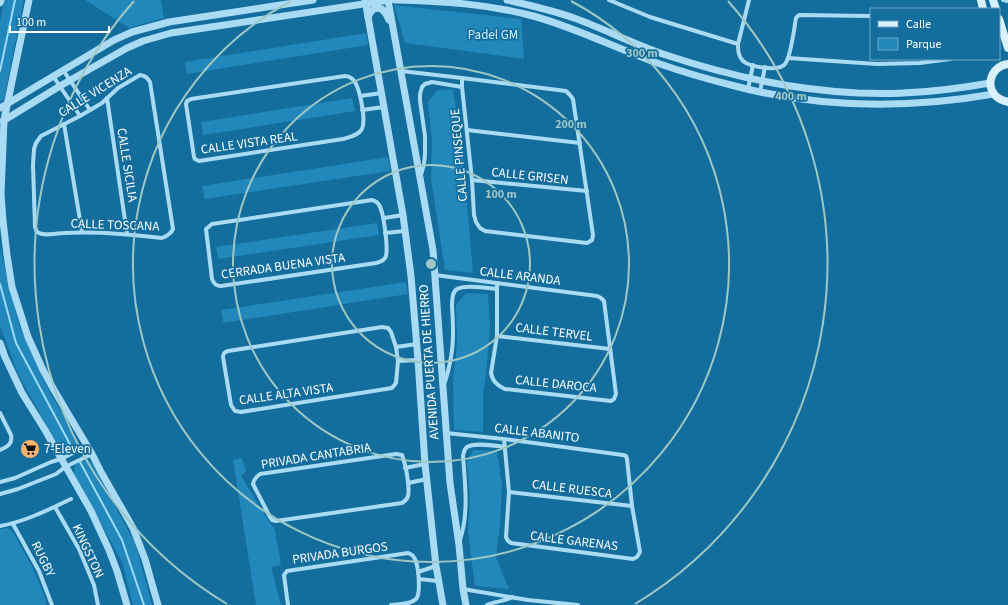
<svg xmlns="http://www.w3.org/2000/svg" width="1008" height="605" font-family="'Source Sans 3',sans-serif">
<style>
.green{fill:#2287ba}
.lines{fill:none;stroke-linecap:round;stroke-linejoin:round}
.stream{stroke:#9cdaf7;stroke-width:2}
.minor{stroke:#aadbf4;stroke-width:4}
.tertiary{stroke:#aadbf4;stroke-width:7}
.secondary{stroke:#d9f1fd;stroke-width:8}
.ring{fill:none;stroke:#9fc8c5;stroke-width:2}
.labels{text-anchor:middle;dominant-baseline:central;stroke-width:3.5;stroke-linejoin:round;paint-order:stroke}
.park-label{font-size:13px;fill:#d2effd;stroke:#136d9d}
.street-label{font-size:13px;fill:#fff;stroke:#136d9d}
.poi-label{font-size:13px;fill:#fff;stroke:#136d9d;text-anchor:start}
.centre{fill:#9fc8c5;stroke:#136d9d;stroke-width:2}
.ring-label{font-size:12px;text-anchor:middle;font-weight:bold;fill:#9fc8c5;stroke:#136d9d;stroke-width:3.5;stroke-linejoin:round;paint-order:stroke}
</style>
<rect width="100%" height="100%" fill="#136d9d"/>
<g class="green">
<polygon points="4,0 24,0 4,99 0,103 0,22"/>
<polygon points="85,0 161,0 164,18 129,28"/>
<polygon points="394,5 521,19 524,59 405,43"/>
<polygon points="366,33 368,45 187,74 185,62"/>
<polygon points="453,89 462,147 473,273 445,270 431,178 432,142 428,102 437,90"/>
<polygon points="352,98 355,111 203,135 201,122"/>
<polygon points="388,157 390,171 205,199 202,186"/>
<polygon points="377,223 379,235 218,259 216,247"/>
<path d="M0 244 1 252 19 323 45 383 78 441C75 453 72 453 61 451L18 374 0 326Z"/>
<polygon points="406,282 408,294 223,323 221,310"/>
<polygon points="466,293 488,294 490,326 486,375 483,393 483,432 454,430 453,380 457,344 456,305"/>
<polygon points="473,450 497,451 502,485 500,525 496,557 509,589 475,586 468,532 470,498 467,462"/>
<polygon points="242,458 246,471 241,476 268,520 275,530 281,565 271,567 281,605 256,605 233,460"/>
<path d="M83 461H89L93 465 136 545 152 605H133L122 562 74 474C75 466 74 463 83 461Z"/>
<polygon points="7,528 11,530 14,534 33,568 46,600 46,605 0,605 0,529"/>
</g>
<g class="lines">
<g class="stream">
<polyline points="0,71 15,0"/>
<polyline points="0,284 16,343 72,448"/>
<polyline points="80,462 122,540 144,605"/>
</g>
<g class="minor">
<polyline points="609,0 650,17 738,44"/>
<path d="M749 0 738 44C738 50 738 56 743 61 750 67 779 72 785 64 791 57 794 29 796 18L799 15 871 16"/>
<polyline points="1003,0 1008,1"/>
<polyline points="788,58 877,64 920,63 950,59"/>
<polyline points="63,70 90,110"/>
<polyline points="401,71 462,78 566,91 570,95 573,99 593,235 592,240 587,243 485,231 480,228 476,222 474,215 472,180 462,87 462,78"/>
<path d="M140 75C145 76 147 77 150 82L173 229C171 234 167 236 162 238 130 234 97 231 64 233 55 233 45 237 37 232L35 227 33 165 34 149 36 143 41 136 80 116 102 103 118 88Z"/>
<polyline points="53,76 80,116"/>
<path d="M345 76C347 76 350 77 351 78 360 83 366 120 362 129 358 136 349 137 343 139L199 161 195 159 194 157 186 104 187 101 191 99Z"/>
<polyline points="748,89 753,65"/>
<polyline points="760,92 765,67"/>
<polyline points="360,96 382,93"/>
<polyline points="107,98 127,234"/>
<polyline points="362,110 384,107"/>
<polyline points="64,124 82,232"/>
<polyline points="467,130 580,143"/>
<polyline points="421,175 424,164 425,154 425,136 420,101 420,94 422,87 425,84 432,82 462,87"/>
<polyline points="472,180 587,191"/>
<path d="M372 200C375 201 378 202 379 205 384 212 388 248 386 256 385 260 380 262 376 263L221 286C216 286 214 284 212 279L206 229 212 224Z"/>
<polyline points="384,218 403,215"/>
<polyline points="385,233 405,231"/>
<path d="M435 275 597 296 601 298 604 301 616 394 614 399 611 401 505 389C497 385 493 382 491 373L497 336V283"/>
<path d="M382 327 388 328 391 332 396 347 398 361 396 383 392 388 241 412 235 411 231 405 223 357C223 353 225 352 228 351Z"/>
<polyline points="497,336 610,349"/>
<polyline points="396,347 417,344"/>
<polyline points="398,361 418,360"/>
<path d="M445 382C454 353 454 335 452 306 452 300 452 292 457 289 465 284 488 288 497 289"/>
<path d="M0 413 11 435C13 444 7 447 0 450"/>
<polyline points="446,433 504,439 623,455 626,456 627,459 632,506 640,552 637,557 633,559 511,543 508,541 506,537 509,492 504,439"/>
<path d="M396 454 402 455 403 458C406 466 410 488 408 496 407 500 405 501 402 503L276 521 272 520 270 517 253 484C254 479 256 477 260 474Z"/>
<polyline points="405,468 425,464"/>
<polyline points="0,482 15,478 51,462 61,459 87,446"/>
<polyline points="408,483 427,479"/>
<polyline points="509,492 632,506"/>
<polyline points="0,494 18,489 56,474 65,467 92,454"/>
<polyline points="55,507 79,549 94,585 98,605"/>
<polyline points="13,524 39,571 52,605"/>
<path d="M0 526C24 522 48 510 71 499"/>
<path d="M460 540C469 513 465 484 463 456 464 452 464 449 467 447 475 442 496 446 505 447"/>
<polyline points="418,572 436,566"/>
<polyline points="419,579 438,581"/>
<polyline points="463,589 528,600 578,605"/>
<path d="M288 605 284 575 287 571 408 553C410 554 411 554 413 556 419 562 421 594 416 599 410 605 398 604 391 605"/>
<path d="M487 605C495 601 504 602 512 597"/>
</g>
<g class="tertiary">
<polyline points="29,0 4,120 1,194 3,221 7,255 12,287 28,337 43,370 54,390 92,454 101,472 133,528 145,559 158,605"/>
<polyline points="365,0 403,215 411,276 418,360 425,464 436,566 443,605"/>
<polyline points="388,0 433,250 450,483 459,545 463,589 466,605"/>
<path d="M395 0C442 1 488 4 533 16 577 28 617 49 660 64 683 72 707 79 731 85 816 108 907 109 994 94"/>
<path d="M507 0C529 5 552 10 574 18 605 29 635 45 666 55 729 76 792 90 858 93 873 93 888 94 903 93 932 92 962 88 990 83"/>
<polyline points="0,3 1,0"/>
<path d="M368 17C372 9 374 7 382 9L386 14 389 20"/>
<polyline points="0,108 114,40 132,32 169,22 313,0"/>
<polyline points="3,121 60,86 127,48 143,41 171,33 390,0"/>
<polyline points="0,343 5,357 22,393 45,430 91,511 109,550 117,571 127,605"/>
</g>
<g class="secondary">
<polyline points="981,0 983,9"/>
<polyline points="993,0 996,9"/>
<polyline points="999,19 1008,48"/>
<path d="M1008 64C989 66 983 92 1002 100 1004 101 1006 101 1008 102"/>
</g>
</g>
<g class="ring">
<circle cx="431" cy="264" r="99"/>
<circle cx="431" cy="264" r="198"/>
<path d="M571 1A298 298 0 1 1 291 1"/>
<path d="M227 604A397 397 0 0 1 134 1M728 1A397 397 0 0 1 635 604"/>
</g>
<defs>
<symbol id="supermarket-disc" viewBox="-11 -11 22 22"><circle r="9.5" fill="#ffb56c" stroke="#136d9d"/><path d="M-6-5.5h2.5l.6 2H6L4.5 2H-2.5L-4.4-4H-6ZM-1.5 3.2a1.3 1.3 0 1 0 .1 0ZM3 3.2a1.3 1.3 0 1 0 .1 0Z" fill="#111"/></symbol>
</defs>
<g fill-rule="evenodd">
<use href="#supermarket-disc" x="19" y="438" width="22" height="22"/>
</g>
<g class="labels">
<g class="park-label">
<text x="493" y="35">Padel GM</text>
</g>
<g class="street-label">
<text transform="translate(95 92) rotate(-32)">CALLE VICENZA</text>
<text transform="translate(249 143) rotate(-8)">CALLE VISTA REAL</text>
<text transform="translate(459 155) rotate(-95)">CALLE PINSEQUE</text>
<text transform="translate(127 165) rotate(81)">CALLE SICILIA</text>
<text transform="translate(530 176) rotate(6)">CALLE GRISEN</text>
<text transform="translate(115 225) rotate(2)">CALLE TOSCANA</text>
<text transform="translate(283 266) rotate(-8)">CERRADA BUENA VISTA</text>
<text transform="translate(520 276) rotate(7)">CALLE ARANDA</text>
<text transform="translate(554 332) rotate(7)">CALLE TERVEL</text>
<text transform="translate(429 362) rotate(-94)">AVENIDA PUERTA DE HIERRO</text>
<text transform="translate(556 384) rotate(6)">CALLE DAROCA</text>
<text transform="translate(286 394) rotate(-8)">CALLE ALTA VISTA</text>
<text transform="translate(537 433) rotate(7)">CALLE ABANITO</text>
<text transform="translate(316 456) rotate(-9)">PRIVADA CANTABRIA</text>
<text transform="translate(572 489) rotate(7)">CALLE RUESCA</text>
<text transform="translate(574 541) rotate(7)">CALLE GARENAS</text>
<text transform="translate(88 551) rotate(65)">KINGSTON</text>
<text transform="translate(340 553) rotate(-8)">PRIVADA BURGOS</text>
<text transform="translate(43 559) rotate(64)">RUGBY</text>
</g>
<g class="poi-label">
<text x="44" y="449">7-Eleven</text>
</g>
</g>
<circle cx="431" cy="264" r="6" class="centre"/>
<g class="ring-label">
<text x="642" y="57">300 m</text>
<text x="791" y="100">400 m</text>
<text x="571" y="128">200 m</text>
<text x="501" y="198">100 m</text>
</g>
<rect x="870" y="8" width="130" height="52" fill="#136d9d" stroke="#71a7c4"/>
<rect x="878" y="21" width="20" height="6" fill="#d9f1fd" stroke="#71a7c4"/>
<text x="906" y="28" font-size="12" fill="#ffffff">Calle</text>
<rect x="878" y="38" width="20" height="12" fill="#2287ba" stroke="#71a7c4"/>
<text x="906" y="48" font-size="12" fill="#ffffff">Parque</text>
<path d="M10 26v6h99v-6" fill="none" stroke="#ffffff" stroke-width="2"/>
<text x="16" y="26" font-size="12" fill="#ffffff" stroke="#136d9d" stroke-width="3" paint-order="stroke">100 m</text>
</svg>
